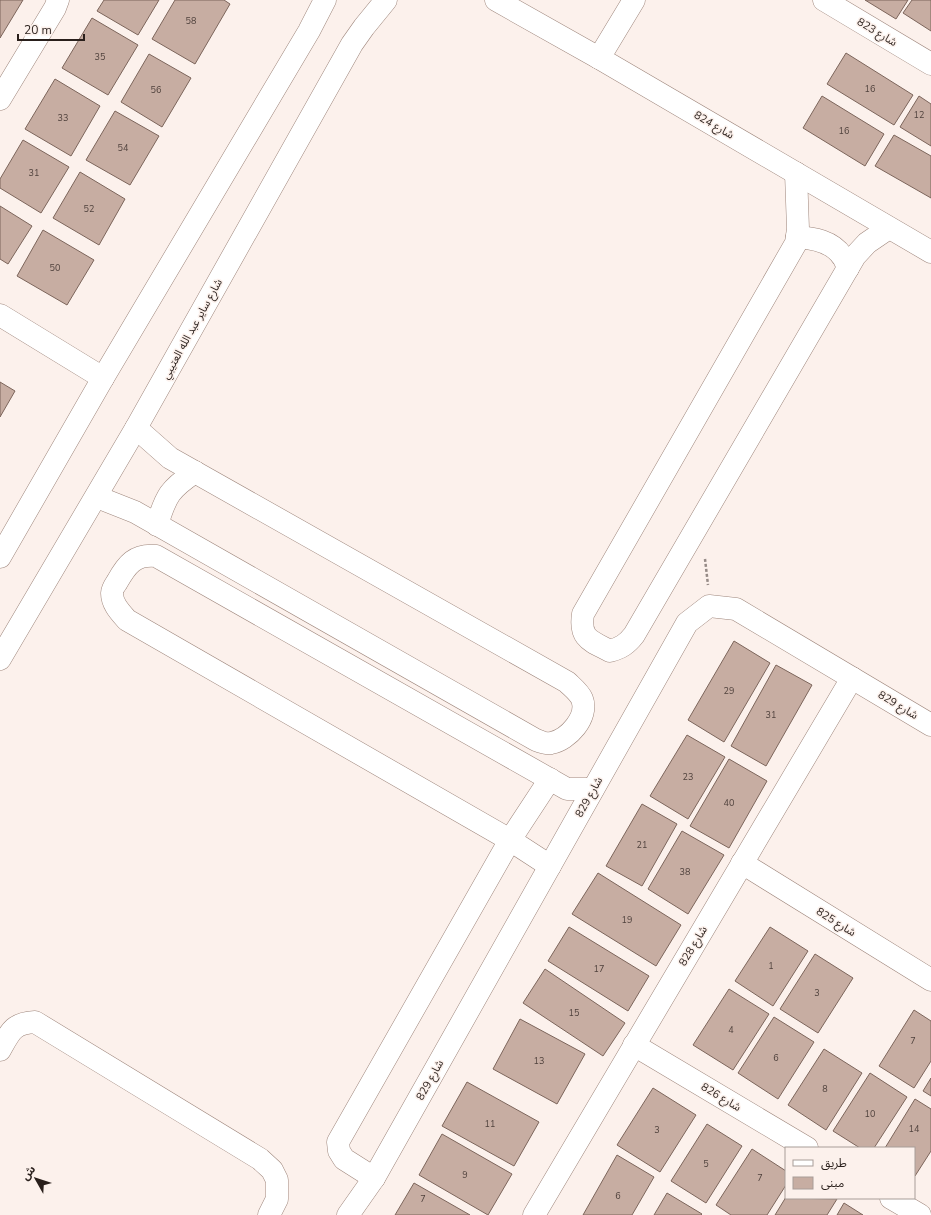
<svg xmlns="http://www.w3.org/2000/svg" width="931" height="1215" font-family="'Nunito Sans','Noto Sans Arabic',sans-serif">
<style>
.building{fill:#c7ada2;stroke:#7c655b}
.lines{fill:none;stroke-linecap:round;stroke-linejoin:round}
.minor-casing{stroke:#9e867c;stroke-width:23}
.path{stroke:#968b87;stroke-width:2.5;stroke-dasharray:3 2;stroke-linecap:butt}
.minor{stroke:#fff;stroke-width:22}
.labels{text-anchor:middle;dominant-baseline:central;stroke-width:3;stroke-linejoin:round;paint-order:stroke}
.number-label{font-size:9px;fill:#50423d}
.street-label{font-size:11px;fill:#291f1b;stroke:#fcf1ec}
</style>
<rect width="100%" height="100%" fill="#fcf1ec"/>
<g class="building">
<polygon points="0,0 23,0 0,38"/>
<polygon points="104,0 159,0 138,35 97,11"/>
<polygon points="175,0 224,0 230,4 195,64 152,39"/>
<polygon points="865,0 908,0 896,19"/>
<polygon points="912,0 931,0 931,31 903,13"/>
<polygon points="92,18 138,45 108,95 62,68"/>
<polygon points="846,53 913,95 894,125 827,84"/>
<polygon points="149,54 191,78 162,127 121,102"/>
<polygon points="55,79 100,106 71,156 25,129"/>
<polygon points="822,96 884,134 865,166 803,128"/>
<polygon points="919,96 931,104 931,146 900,127"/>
<polygon points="115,111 159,136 130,185 86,160"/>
<polygon points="894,135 931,156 931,198 875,166"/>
<polygon points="23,140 69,167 41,213 0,188 0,179"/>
<polygon points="80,172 125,199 99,245 53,218"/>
<polygon points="0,206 32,226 8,264 0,259"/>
<polygon points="43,230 94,260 67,305 17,276"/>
<polygon points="0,382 15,391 0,417"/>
<polygon points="734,641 770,663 724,742 688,720"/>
<polygon points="776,665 812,685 766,766 731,746"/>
<polygon points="687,735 725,757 688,819 650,796"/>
<polygon points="729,759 767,781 729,848 690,826"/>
<polygon points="642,804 677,824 642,886 606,866"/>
<polygon points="682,831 724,855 688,914 648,889"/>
<polygon points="598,873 681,925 656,966 572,914"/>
<polygon points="569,927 649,976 628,1011 548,961"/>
<polygon points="770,927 808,951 773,1006 735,981"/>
<polygon points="815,954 853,978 818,1033 780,1009"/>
<polygon points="545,969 625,1023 603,1056 523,1003"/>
<polygon points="729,989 769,1014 733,1070 693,1045"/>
<polygon points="914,1010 931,1021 931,1061 914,1088 879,1066"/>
<polygon points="774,1017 814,1042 778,1099 738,1073"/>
<polygon points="520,1019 585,1054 557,1104 493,1069"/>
<polygon points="824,1049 862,1073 826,1130 788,1105"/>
<polygon points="870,1073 907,1097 874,1148 860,1148 833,1131"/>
<polygon points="931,1078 931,1096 923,1091"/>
<polygon points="467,1082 539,1122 514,1166 442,1126"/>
<polygon points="653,1088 696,1115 660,1172 617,1145"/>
<polygon points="915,1099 931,1109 931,1151 915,1176 914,1175 914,1148 885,1148"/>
<polygon points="707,1124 742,1146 706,1203 671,1181"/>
<polygon points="442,1134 512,1174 488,1215 419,1175"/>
<polygon points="752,1149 786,1171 786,1185 767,1215 731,1215 716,1205"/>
<polygon points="617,1155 654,1177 632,1215 583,1215"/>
<polygon points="414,1183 470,1215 395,1215"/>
<polygon points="667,1193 702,1214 701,1215 654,1215"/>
<polygon points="786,1197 786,1198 837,1199 827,1215 775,1215"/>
<polygon points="844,1203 863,1215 837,1215"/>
</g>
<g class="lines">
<defs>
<g id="minor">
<polyline points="496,0 599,58 931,252"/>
<polyline points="824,0 931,64"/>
<polyline points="599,58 634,0"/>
<polyline points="0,99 55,8 58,0"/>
<path d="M796 173 798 229 796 243 583 614C579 639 591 641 610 651 621 648 627 644 634 635L855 256 867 243 889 228"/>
<path d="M797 237C813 238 832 241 842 256 845 259 846 264 848 268"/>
<polyline points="0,315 103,378"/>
<path d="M97 497 135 512 536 740C541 742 547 744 551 743 568 740 589 717 582 699 579 692 572 687 567 682L170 458 136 428"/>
<path d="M157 525C166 495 170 489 195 472"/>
<polyline points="0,557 103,378 309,31 325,0"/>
<polyline points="0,659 136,428 352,44 364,27 386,0"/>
<polyline points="742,863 931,980"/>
<path d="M550 866 510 840 127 620C120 612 112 604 112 593 112 589 115 585 117 582 127 564 135 554 156 556L567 789H593"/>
<polyline points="634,1045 807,1148"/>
<path d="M0 1050C10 1032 13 1023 35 1022L260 1159 272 1170 277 1180V1199L269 1215"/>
<polyline points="374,1178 344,1159 339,1151 338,1142 510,840 550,779"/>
<polyline points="891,1198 920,1215"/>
<polyline points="348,1215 374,1178 687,623 709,606 736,609 931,725"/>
<polyline points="534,1215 852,678"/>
</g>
</defs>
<use href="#minor" class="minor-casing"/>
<polyline class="path" points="705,559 708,585"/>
<use href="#minor" class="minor"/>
</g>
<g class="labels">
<g class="number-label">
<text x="191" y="21">58</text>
<text x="100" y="57">35</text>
<text x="870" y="89">16</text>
<text x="156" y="90">56</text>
<text x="919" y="115">12</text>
<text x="63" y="118">33</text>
<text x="844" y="131">16</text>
<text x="123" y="148">54</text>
<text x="34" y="173">31</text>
<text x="89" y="209">52</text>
<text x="55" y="268">50</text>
<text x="729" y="691">29</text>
<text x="771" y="715">31</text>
<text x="688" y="777">23</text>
<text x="729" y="803">40</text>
<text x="642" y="845">21</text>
<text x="685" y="872">38</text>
<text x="627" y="920">19</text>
<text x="771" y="966">1</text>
<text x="599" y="969">17</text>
<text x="817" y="993">3</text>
<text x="574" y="1013">15</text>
<text x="731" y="1030">4</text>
<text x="913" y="1041">7</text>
<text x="776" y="1058">6</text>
<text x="539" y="1061">13</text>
<text x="825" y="1089">8</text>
<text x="870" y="1114">10</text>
<text x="490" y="1124">11</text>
<text x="914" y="1129">14</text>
<text x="657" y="1130">3</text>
<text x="706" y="1164">5</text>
<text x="465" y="1175">9</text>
<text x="760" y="1178">7</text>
<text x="618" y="1196">6</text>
<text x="423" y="1199">7</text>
</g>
<g class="street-label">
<text transform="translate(877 32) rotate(31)">شارع 823</text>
<text transform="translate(714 125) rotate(30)">شارع 824</text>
<text transform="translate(192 329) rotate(-61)">شارع ساير عبد الله العتيبي</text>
<text transform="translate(898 705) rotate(31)">شارع 829</text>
<text transform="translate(589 797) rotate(-61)">شارع 829</text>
<text transform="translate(836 922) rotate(32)">شارع 825</text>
<text transform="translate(693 946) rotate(-59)">شارع 828</text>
<text transform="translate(430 1080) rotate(-61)">شارع 829</text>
<text transform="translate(721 1097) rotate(31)">شارع 826</text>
</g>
</g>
<rect x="785" y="1147" width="130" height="52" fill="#fcf1ec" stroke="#a89d98"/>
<rect x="793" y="1160" width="20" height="6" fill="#ffffff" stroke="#a89d98"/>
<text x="821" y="1167" font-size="12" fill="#291f1b">طريق</text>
<rect x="793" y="1177" width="20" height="12" fill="#c7ada2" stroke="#a89d98"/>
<text x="821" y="1187" font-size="12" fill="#291f1b">مبنى</text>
<g transform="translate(36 1179) rotate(309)" stroke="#fcf1ec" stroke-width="3" paint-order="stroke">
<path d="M0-3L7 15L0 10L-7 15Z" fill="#291f1b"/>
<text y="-6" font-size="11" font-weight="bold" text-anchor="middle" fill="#291f1b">ش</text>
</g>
<path d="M18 34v6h66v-6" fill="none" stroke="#291f1b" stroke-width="2"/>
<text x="24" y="34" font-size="12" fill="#291f1b" stroke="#fcf1ec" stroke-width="3" paint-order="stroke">20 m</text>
</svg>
